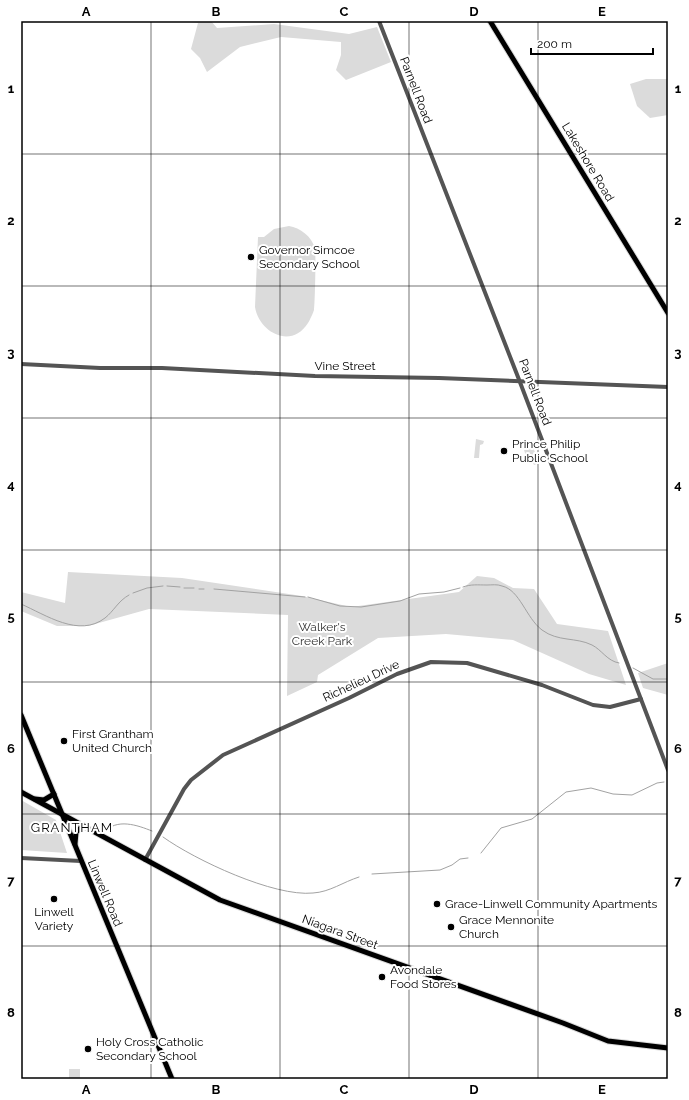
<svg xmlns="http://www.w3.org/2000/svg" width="689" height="1100" font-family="Raleway,sans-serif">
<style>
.green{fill:#dbdbdb}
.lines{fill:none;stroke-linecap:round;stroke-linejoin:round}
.stream{stroke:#a2a2a2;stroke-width:1}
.major-casing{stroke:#dbdbdb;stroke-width:7}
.minor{stroke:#545454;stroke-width:4}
.major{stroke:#000;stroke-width:5}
.grid{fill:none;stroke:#000;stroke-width:1;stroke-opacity:0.55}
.poi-dot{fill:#000;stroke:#fff;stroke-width:1.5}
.labels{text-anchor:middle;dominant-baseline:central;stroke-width:4;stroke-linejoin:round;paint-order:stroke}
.street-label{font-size:12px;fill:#000;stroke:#fff}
.poi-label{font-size:12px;fill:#000;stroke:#fff;text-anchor:start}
.park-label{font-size:12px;fill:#323232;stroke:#fff}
.neighbourhood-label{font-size:13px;letter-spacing:1px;fill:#000;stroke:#fff}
.neatline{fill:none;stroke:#000;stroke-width:1.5}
.grid-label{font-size:13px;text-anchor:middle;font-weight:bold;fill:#000}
</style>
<rect width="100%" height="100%" fill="#fff"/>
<g class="green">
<polygon points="181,21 211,21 217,28 274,24 349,34 377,27 391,62 346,80 336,70 341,55 341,42 281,37 240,47 207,72 200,58 191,49 198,23"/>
<polygon points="646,79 668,79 668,115 650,118 637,106 630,84"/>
<path d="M289 226C300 228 312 236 315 249 316 255 315 303 314 310 313 313 310 320 308 323 291 350 259 332 255 307L258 237H264L274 229Z"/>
<polygon points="476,439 484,441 483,444 480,445 479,458 474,458"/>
<polygon points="533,447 539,463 534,465 531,458 527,459 524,450"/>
<polygon points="68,572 182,578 302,596 351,607 459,592 477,576 494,578 513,588 534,589 557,624 608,631 626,685 589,674 513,640 446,634 378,638 318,675 317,682 287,696 288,615 149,609 88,626 57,626 21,611 21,592 65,603"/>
<polygon points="668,663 668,695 643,688 638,673"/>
<polygon points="21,800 56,820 67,853 21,850"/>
<rect x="69" y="1069" width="11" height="10"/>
</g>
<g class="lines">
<g class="stream">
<polyline points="167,586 180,587"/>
<path d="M463 587C471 584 478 585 487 585 492 585 497 584 502 586 520 590 526 618 542 630 558 642 576 637 592 645 602 650 607 661 619 663"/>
<polyline points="184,588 194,588"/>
<polyline points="199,589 204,589"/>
<polyline points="214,589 305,597"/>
<polyline points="133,593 147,588 163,586"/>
<polyline points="308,597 340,606 361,607 400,601 419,594 444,592 460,588"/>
<path d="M21 604C46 615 79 638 105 618 114 611 118 601 129 595"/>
<polyline points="633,668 653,679 668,679"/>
<path d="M104 832C117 818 137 825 152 831"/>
<path d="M163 837C195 860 274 897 313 893 330 892 343 882 359 877"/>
<polyline points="481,853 501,828 532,819 566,792 591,788 613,794 632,795 657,783 664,782"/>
<polyline points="372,874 440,870 452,865 460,859 468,858"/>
</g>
<defs>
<g id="major">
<polyline points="490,21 668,313"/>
<polyline points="21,715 172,1079"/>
<polyline points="21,792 220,900 563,1023 608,1041 668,1048"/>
<polyline points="35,799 44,800 54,794"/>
<polyline points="75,844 76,832 82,827"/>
</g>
</defs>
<use href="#major" class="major-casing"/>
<g class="minor">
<polyline points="379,21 518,377 668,770"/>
<polyline points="21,364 100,368 162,368 315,376 439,378 668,387"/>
<polyline points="21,858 81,861"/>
<polyline points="145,860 184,789 191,780 223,755 349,698 397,674 431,662 467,663 542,685 593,705 610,707 641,699"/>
</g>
<use href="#major" class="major"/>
</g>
<path class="grid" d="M151 21V1079M280 21V1079M409 21V1079M538 21V1079M21 154H668M21 286H668M21 418H668M21 550H668M21 682H668M21 814H668M21 946H668"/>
<g class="poi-dot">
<circle cx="251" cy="257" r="4"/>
<circle cx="504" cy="451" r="4"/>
<circle cx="64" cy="741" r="4"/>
<circle cx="54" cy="899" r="4"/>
<circle cx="437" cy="904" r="4"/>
<circle cx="451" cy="927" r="4"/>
<circle cx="382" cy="977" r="4"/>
<circle cx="88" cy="1049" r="4"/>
</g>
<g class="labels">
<g class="street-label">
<text transform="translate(416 90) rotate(69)">Parnell Road</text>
<text transform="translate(588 162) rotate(59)">Lakeshore Road</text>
<text x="345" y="366">Vine Street</text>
<text transform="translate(535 392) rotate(69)">Parnell Road</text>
<text transform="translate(361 681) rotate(-25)">Richelieu Drive</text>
<text transform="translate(105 893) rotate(67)">Linwell Road</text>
<text transform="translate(340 932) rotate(20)">Niagara Street</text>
</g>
<g class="poi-label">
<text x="259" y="250">Governor Simcoe<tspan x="259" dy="14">Secondary School</tspan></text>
<text x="512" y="444">Prince Philip<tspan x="512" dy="14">Public School</tspan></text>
<text x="72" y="734">First Grantham<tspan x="72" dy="14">United Church</tspan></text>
<text x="445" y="904">Grace-Linwell Community Apartments</text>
<text x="54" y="912" text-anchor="middle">Linwell<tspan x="54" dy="14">Variety</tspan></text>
<text x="459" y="920">Grace Mennonite<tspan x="459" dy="14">Church</tspan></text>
<text x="390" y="970">Avondale<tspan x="390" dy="14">Food Stores</tspan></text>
<text x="96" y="1042">Holy Cross Catholic<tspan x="96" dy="14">Secondary School</tspan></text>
</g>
<g class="park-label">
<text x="322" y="627">Walker's<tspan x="322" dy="14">Creek Park</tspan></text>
</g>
<g class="neighbourhood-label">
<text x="72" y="827">GRANTHAM</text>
</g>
</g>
<rect width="689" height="1100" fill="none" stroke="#ffffff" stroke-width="44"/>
<path d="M531 48v6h122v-6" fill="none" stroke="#000000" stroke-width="2"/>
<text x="537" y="48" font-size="12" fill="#000000" stroke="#ffffff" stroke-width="3" paint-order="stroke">200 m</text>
<rect x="22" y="22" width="645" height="1056" class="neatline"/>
<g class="grid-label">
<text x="86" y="16">A</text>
<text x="216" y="16">B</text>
<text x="344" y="16">C</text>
<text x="474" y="16">D</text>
<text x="602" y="16">E</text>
<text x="11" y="93">1</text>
<text x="678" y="93">1</text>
<text x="11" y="225">2</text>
<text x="678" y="225">2</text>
<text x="11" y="357">3</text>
<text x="678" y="357">3</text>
<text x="11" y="489">4</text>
<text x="678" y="489">4</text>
<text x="11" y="621">5</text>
<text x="678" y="621">5</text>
<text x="11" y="753">6</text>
<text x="678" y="753">6</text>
<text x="11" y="885">7</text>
<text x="678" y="885">7</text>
<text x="11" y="1017">8</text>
<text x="678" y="1017">8</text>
<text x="86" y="1094">A</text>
<text x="216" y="1094">B</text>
<text x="344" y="1094">C</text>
<text x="474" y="1094">D</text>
<text x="602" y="1094">E</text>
</g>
</svg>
